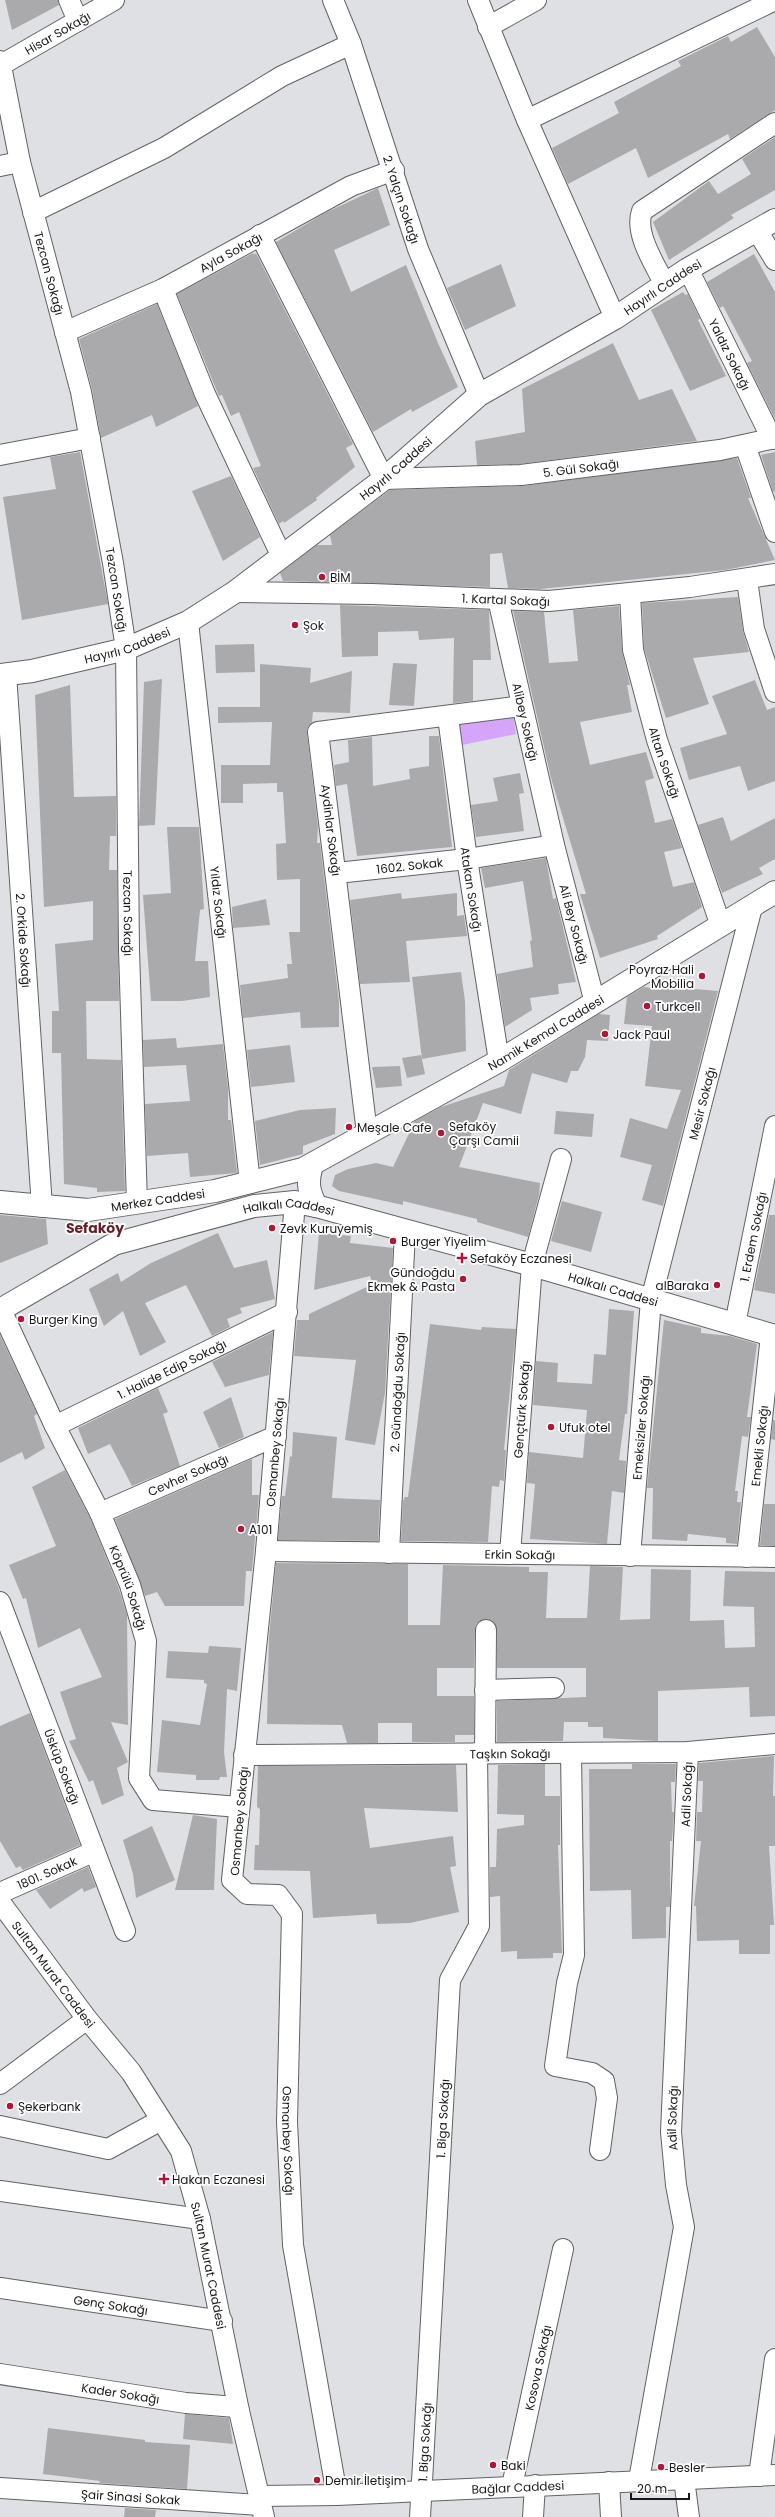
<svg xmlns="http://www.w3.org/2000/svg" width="775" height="2517" font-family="Poppins,sans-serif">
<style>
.green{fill:#d5a5fa}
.building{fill:#aaaaad}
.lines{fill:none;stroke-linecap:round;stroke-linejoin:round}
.minor-casing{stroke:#616265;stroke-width:22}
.major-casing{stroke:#616265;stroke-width:24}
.minor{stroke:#fff;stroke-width:20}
.major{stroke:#fff;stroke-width:22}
.poi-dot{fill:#ad1839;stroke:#fff;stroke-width:1.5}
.labels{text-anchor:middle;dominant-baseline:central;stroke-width:3.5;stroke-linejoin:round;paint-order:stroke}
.street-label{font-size:12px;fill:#181819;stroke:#fff}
.poi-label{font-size:12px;fill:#181819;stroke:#fff;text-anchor:start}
.quarter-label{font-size:14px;font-weight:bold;fill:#651f28;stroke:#fff}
</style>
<rect width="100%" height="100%" fill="#dfe0e3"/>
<polygon class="green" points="513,712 516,734 457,746 453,722"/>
<g class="building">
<polygon points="5,0 58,0 59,5 12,30"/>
<polygon points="757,27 775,57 775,110 730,139 728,134 648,178 636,148 568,184 552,148 619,113 614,102 681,66 678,61 728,36 731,42"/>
<polygon points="775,137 775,190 731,215 734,218 669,260 653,222 709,181 718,194 751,174 742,159"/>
<polygon points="378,188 390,225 334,250 351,292 406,265 438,343 458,387 412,412 411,409 373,432 276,242 325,213"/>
<polygon points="253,253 254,255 256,253 353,444 346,448 355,467 316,498 317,500 284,523 283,521 279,524 253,468 261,466 239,412 231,416 222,395 219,396 216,389 177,294"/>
<polygon points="754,254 775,292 775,419 747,363 752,361 723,306 720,308 707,282"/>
<polygon points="501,264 516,306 465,330 447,288"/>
<polygon points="683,292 685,295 688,294 700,319 698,320 726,376 690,391 651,310"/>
<polygon points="157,304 198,406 156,427 152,415 101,438 92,389 79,339"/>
<polygon points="613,343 639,400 672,389 697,441 520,464 477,465 475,441 525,432 522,389"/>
<polygon points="80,452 108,604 22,620 3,497 56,489 50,457"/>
<polygon points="775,452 775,491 773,492 761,455"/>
<polygon points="737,458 751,498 748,498 775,560 725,570 541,589 508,588 502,553 490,554 490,587 283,581 280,573 317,545 332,545 330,535 390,490 522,486"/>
<polygon points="231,476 260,537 223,561 192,491"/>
<polygon points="738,597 743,631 749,652 693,658 709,704 666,718 644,648 642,603"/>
<polygon points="340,605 489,610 491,660 473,660 473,701 453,703 454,638 419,640 418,631 378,632 378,656 342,657"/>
<polygon points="619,606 622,651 630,685 627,685 632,712 580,722 590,765 646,752 654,778 645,781 655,823 672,819 682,848 664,852 673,887 694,882 702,907 657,936 658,939 600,958 580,894 586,894 551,778 513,611 544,612 549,663 578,661 573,610"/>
<polygon points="254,644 255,672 216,673 215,645"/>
<polygon points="393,663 417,664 414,706 389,705"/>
<polygon points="260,664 311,668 310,683 352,671 350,713 313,712 312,722 308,727 307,733 318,827 317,843 320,843 339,1002 339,1027 301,1028 300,1012 243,1018 240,985 288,978 287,964 292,964 289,932 300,932 300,879 277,880 276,844 286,843 283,792 277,792 277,783 243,784 243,803 221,803 221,765 270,765 272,722 218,723 218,707 260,707"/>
<polygon points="162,679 155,825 139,826 144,682"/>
<polygon points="755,680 767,710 775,707 775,781 748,791 740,766 689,780 680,748 727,734 712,696"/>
<polygon points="70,685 74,797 116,796 116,836 110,836 109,870 117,870 119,1001 86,1001 87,1059 121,1060 125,1191 97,1192 97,1188 64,1184 61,1053 52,1053 52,1011 59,1011 55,944 93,940 93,901 44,907 35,695"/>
<polygon points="429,736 439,736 452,847 357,856 347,784 336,786 334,765 349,762 348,740 372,737 373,786 410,779 409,769 429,766"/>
<polygon points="520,773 524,793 519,794 524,831 476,837 471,805 498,801 493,778"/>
<polygon points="723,817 731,841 775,818 775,859 759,868 763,874 722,893 698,825"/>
<polygon points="167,827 199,827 204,909 200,910 195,961 208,961 210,997 182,1001 151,1001 143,895 171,893"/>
<polygon points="546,858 553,899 556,898 576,982 558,984 559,994 530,998 532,1010 505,1027 497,974 533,967 530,941 532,940 523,881 485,888 481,868"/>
<polygon points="401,893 402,899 457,893 457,916 464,915 467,936 406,941 410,982 360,984 350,900"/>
<polygon points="266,899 270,925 233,928 232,907"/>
<polygon points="461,972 465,1001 466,1051 422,1059 412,977"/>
<polygon points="660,986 718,991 663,1206 642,1200 652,1165 620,1157 630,1118 667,1129 681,1090 645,1086 652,1026 624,1024 627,997 644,987 660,989"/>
<polygon points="599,1014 610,1015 608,1041 587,1040 585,1057 578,1071 571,1071 567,1083 532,1073 521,1114 483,1103 459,1167 540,1183 539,1195 528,1237 477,1222 477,1219 403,1201 403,1205 339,1191 332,1186 335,1175 348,1169 376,1163 393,1167 415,1121 441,1107 504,1086 509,1070"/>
<polygon points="176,1038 177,1048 223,1044 228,1089 228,1120 231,1120 237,1173 190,1177 188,1153 147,1156 145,1104 190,1101 186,1065 144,1067 143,1040"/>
<polygon points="290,1045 295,1082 251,1087 247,1050"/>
<polygon points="421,1055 425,1074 407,1078 402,1058"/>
<polygon points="400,1066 402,1086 376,1088 372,1067"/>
<polygon points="336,1108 335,1134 303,1146 303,1154 260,1165 255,1121 300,1110"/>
<polygon points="556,1111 594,1114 592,1137 554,1134"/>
<polygon points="562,1201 602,1212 591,1252 551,1241"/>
<polygon points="0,1215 46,1219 48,1244 0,1263"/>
<polygon points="769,1215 775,1215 775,1294 754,1290"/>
<polygon points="218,1233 234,1268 267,1260 275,1299 240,1308 242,1313 227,1319 230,1327 212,1336 186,1285 145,1303 166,1342 140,1356 123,1311 104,1326 89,1289 118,1273 121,1282 151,1263"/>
<polygon points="319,1233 351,1236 350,1243 393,1248 385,1393 375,1445 345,1440 356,1360 294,1356 297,1320 309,1320 309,1314 373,1284 370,1276 314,1290"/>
<polygon points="609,1309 634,1311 627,1414 625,1414 619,1460 626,1461 624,1493 612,1491 607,1544 530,1539 535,1484 527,1483 529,1452 583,1458 587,1410 533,1405 536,1361 558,1363 557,1382 592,1384 594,1354 606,1355"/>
<polygon points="664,1320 701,1328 701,1333 730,1336 757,1344 747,1417 751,1417 748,1437 742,1436 735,1491 738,1491 737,1502 741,1502 737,1544 726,1543 726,1538 688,1534 687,1541 652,1539 653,1488 647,1488"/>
<polygon points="430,1324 481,1330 482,1327 516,1329 504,1450 506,1450 504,1481 500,1480 499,1487 492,1486 488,1542 401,1541 403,1501 405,1497 408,1497"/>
<polygon points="273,1332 269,1375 225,1387 212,1362"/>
<polygon points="0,1335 37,1414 34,1416 45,1448 25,1460 22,1452 0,1463"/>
<polygon points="158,1388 168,1412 163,1414 180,1466 132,1486 110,1444 88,1454 78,1428"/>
<polygon points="231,1397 244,1437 219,1448 203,1412"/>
<polygon points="773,1420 775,1420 775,1440 771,1439"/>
<polygon points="293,1432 337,1437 332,1498 380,1500 378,1541 278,1540 282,1496 285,1496 290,1456 292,1457"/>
<polygon points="252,1459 252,1495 259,1495 252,1571 246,1571 244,1606 165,1606 157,1592 145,1596 115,1519"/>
<polygon points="65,1470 90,1518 119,1589 127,1615 128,1725 111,1722 128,1762 117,1768 124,1795 102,1805 93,1780 89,1782 69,1741 76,1739 60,1692 102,1677 80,1628 38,1648 26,1598 23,1599 9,1565 56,1546 32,1487"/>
<polygon points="764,1504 775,1504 775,1546 760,1545"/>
<polygon points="276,1563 408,1564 408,1625 440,1625 443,1565 529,1567 529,1572 548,1572 546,1618 587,1618 590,1566 623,1567 620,1620 650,1619 651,1569 691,1570 690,1621 724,1620 725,1648 755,1647 754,1607 723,1606 725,1571 775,1572 775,1716 750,1717 749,1687 658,1691 658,1741 603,1738 603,1727 588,1727 588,1722 564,1722 563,1741 497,1742 497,1701 586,1697 586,1668 497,1668 497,1630 492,1620 486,1619 476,1624 475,1630 474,1668 437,1668 437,1696 474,1696 474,1735 455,1735 455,1742 412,1742 412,1723 378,1723 378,1743 347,1743 342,1725 267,1724 269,1637"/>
<polygon points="209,1646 241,1648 237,1691 227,1689 224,1752 227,1777 220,1777 219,1780 196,1780 196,1775 157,1772 162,1720 200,1725 207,1684 204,1683 204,1680 166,1678 168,1651 208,1653"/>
<polygon points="30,1713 80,1845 23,1870 20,1866 16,1868 0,1841 0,1726"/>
<polygon points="774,1756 773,1796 775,1796 775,1846 769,1846 774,1925 770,1925 770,1954 739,1954 739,1940 697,1941 696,1906 694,1906 701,1841 696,1841 697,1812 702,1812 703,1781 698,1781 699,1763"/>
<polygon points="545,1764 545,1796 560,1796 560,1845 558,1845 562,1953 553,1953 553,1958 517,1959 517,1951 501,1952 500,1896 490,1897 490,1867 496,1867 497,1829 524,1825 524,1815 497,1814 498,1765"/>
<polygon points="632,1764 676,1764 675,1782 671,1782 672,1812 674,1812 672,1841 670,1841 670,1907 666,1907 666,1938 632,1939 631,1890 590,1891 589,1769 632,1769"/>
<polygon points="456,1765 458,1812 364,1808 370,1848 453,1836 456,1866 450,1867 459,1912 410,1923 377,1924 376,1914 313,1918 310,1871 254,1870 255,1845 259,1845 260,1809 257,1807 258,1766"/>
<polygon points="193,1815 217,1819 214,1890 175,1890"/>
<polygon points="152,1826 175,1880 136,1898 133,1874 123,1840"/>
<polygon points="88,1867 96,1887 84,1892 82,1888 50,1909 36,1890"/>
<polygon points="185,2414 229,2418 233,2444 183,2439"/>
<polygon points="48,2428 145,2440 145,2442 190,2445 187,2489 99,2483 100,2481 43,2474"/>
<polygon points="125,2508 156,2510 155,2517 124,2517"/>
</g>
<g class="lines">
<defs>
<g id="minor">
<polyline points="69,0 78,21"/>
<path id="s1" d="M333 0 351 44 418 249 479 395"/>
<polyline points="478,0 527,120 615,318"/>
<polyline points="488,27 536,0"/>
<path id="s2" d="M0 61 20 162 81 392 113 563 126 649 129 950 137 1203"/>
<path id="s3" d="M1 65 114 0"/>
<polyline points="527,120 775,0"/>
<polyline points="0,166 20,162"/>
<polyline points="33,212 164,148 282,76 351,44"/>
<polyline points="758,232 775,260"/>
<path id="s4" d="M260 235 384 479 521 475 720 450 775 438"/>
<path id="s5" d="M688 269 772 439"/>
<path d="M665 285C655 264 634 234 642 211L775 123"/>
<polyline points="163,289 205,394 282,557"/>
<path id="s6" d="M65 332 163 289 351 186 394 170"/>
<polyline points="745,445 775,532"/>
<polyline points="0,455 90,438"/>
<polyline points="747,580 754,629 775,692"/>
<path id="s7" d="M235 592 372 594 549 601 690 587 775 574"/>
<path id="s8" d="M630 594 633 650 657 740 721 926"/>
<path id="s9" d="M498 599 554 845 595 1003"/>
<path id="s10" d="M188 622 250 1183"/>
<path id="s11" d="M6 674 42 1207"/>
<path id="s12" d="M448 717 467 859 499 1061"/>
<path id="s13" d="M337 873 467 859 554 845"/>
<polyline points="367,1133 318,732 522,706"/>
<path id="s14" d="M295 1202 266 1551 232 1880 247 1894 278 1895 292 1914 287 2122 293 2245 337 2495"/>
<path id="s15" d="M1 1310 55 1426 100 1513 130 1585 146 1641 139 1778 153 1800 239 1807"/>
<path id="s16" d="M735 1324 775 1126"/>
<path id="s17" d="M55 1426 287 1312"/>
<path id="s18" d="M100 1513 276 1436"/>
<path id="s19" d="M266 1551 775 1557"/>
<path id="s20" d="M389 1553 405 1232"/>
<path id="s21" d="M510 1554 532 1265 561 1159"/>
<path id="s22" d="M630 1556 651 1300 752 907"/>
<path id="s23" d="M747 1557 771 1335"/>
<path id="s24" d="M0 1602 125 1931"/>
<polyline points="485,1690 554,1688"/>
<polyline points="485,1753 486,1630"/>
<polyline points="571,1753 574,1955 567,1983 555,2066 592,2073 604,2081 607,2098 600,2150"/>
<path id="s25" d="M244 1755 688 1752 775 1744"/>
<path id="s26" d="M0 1893 93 1852"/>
<path id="s27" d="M0 1902 87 2019 131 2072 181 2151 200 2219 239 2411 264 2517"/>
<polyline points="0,2084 87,2019"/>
<polyline points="0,2126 108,2149 161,2120"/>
<polyline points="0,2191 200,2219"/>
<path id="s28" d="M0 2288 222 2321"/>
<path id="s29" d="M0 2374 186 2403 236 2407 239 2411"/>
<polyline points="759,2476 775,2359"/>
<polyline points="684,2479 689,2517"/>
<path id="s30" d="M639 2480 684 2227 676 2185 671 2132 688 1752"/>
<polyline points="609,2482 611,2517"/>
<path id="s31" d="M512 2486 563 2249"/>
<path id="s32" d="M0 2488 261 2505"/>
<path id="s33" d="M260 2496 337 2495 775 2475"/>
<path id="s34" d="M420 2517 450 1980 479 1926 477 1753"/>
<polyline points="533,2517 535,2485"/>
</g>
<g id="major">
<path id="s35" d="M0 675 32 671 126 649 188 622 235 592 384 479 479 395 615 318 688 269 775 220"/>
<path d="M312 1165C307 1182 308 1190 316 1206"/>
<path id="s36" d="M0 1202 88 1210 215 1191 303 1169 499 1061 775 892"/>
<path id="s37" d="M0 1310 114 1244 254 1206 295 1202 316 1206 532 1265 775 1336"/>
</g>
</defs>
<use href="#minor" class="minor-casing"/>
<use href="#major" class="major-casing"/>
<use href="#minor" class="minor"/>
<use href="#major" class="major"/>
</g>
<g class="poi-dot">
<circle cx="322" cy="577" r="4"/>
<circle cx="295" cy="625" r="4"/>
<circle cx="702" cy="976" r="4"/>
<circle cx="647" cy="1006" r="4"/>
<circle cx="605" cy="1034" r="4"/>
<circle cx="349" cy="1127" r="4"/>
<circle cx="441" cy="1133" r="4"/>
<circle cx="272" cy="1228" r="4"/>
<circle cx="393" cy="1241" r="4"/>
<path d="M460 1252h4v4h4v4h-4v4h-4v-4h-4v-4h4z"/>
<circle cx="463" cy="1279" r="4"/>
<circle cx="717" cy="1285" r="4"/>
<circle cx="21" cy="1319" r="4"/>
<circle cx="551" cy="1427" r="4"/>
<circle cx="241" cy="1529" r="4"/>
<circle cx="10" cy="2106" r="4"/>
<path d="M162 2173h4v4h4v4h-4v4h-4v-4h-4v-4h4z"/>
<circle cx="493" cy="2465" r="4"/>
<circle cx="661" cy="2467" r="4"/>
<circle cx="317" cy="2480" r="4"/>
</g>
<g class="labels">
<g class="street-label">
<text stroke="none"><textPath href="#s3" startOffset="65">Hisar Sokağı</textPath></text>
<text stroke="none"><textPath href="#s1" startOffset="211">2. Yalçın Sokağı</textPath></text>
<text stroke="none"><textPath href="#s6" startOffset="184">Ayla Sokağı</textPath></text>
<text stroke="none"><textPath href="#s2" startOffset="218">Tezcan Sokağı</textPath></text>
<text stroke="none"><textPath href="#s35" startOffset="779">Hayırlı Caddesi</textPath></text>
<text stroke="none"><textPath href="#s5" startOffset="95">Yaldız Sokağı</textPath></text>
<text stroke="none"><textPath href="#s35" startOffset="455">Hayırlı Caddesi</textPath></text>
<text stroke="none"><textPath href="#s4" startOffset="471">5. Gül Sokağı</textPath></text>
<text stroke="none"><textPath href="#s2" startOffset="542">Tezcan Sokağı</textPath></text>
<text stroke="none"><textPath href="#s7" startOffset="271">1. Kartal Sokağı</textPath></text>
<text stroke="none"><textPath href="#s35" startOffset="131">Hayırlı Caddesi</textPath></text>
<text stroke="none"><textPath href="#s9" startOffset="126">Alibey Sokağı</textPath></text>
<text stroke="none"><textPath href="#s8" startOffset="173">Altan Sokağı</textPath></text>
<text transform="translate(331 830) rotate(83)">Aydinlar Sokağı</text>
<text stroke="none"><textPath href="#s13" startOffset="73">1602. Sokak</textPath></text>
<text stroke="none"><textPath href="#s12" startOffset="174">Atakan Sokağı</textPath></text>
<text stroke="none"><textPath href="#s10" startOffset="282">Yıldız Sokağı</textPath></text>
<text stroke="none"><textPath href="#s2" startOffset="866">Tezcan Sokağı</textPath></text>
<text stroke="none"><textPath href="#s9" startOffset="334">Ali Bey Sokağı</textPath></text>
<text stroke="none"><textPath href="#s11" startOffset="267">2. Orkide Sokağı</textPath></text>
<text stroke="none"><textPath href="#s36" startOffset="586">Namik Kemal Caddesi</textPath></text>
<text stroke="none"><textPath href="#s22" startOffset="460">Mesir Sokağı</textPath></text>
<text stroke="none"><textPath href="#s36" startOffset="159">Merkez Caddesi</textPath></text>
<text stroke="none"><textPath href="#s37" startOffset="312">Halkalı Caddesi</textPath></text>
<text stroke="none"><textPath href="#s16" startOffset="89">1. Erdem Sokağı</textPath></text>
<text stroke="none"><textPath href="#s37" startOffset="648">Halkalı Caddesi</textPath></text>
<text stroke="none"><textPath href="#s17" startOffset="130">1. Halide Edip Sokağı</textPath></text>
<text stroke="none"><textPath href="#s20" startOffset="161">2. Gündoğdu Sokağı</textPath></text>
<text stroke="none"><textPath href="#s21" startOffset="145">Gençtürk Sokağı</textPath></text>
<text stroke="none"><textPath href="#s22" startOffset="129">Emeksizler Sokağı</textPath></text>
<text stroke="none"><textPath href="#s23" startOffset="112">Emekli Sokağı</textPath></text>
<text transform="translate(275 1452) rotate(-85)">Osmanbey Sokağı</text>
<text stroke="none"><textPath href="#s18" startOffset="96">Cevher Sokağı</textPath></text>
<text stroke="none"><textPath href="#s19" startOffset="254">Erkin Sokağı</textPath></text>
<text stroke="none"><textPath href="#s15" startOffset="306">Köprülü Sokağı</textPath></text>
<text stroke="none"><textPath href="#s25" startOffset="266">Taşkın Sokağı</textPath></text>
<text stroke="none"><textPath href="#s24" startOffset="176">Üsküp Sokağı</textPath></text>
<text stroke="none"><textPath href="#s30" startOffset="691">Adil Sokağı</textPath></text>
<text transform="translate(239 1821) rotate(-85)">Osmanbey Sokağı</text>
<text stroke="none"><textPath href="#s26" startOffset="51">1801. Sokak</textPath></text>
<text stroke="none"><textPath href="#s27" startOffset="90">Sultan Murat Caddesi</textPath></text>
<text stroke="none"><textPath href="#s30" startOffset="367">Adil Sokağı</textPath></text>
<text stroke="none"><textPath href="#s34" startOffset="399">1. Biga Sokağı</textPath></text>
<text stroke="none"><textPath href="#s14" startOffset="983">Osmanbey Sokağı</textPath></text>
<text stroke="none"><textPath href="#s27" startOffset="426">Sultan Murat Caddesi</textPath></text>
<text stroke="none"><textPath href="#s28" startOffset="112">Genç Sokağı</textPath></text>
<text stroke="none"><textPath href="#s31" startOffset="121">Kosova Sokağı</textPath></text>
<text stroke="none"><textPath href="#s29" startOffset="122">Kader Sokağı</textPath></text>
<text stroke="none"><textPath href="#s34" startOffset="75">1. Biga Sokağı</textPath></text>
<text stroke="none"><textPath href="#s33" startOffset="258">Bağlar Caddesi</textPath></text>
<text stroke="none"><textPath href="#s32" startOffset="131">Şair Sinasi Sokak</textPath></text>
</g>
<g class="poi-label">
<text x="330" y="577">BİM</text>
<text x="303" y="625">Şok</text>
<text x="694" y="969" text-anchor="end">Poyraz Hali<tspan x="694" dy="14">Mobilia</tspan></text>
<text x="655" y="1006">Turkcell</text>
<text x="613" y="1034">Jack Paul</text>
<text x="449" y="1126">Sefaköy<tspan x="449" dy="14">Çarşı Camii</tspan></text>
<text x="357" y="1127">Meşale Cafe</text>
<text x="280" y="1228">Zevk Kuruyemiş</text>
<text x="401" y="1241">Burger Yiyelim</text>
<text x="470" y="1258">Sefaköy Eczanesi</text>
<text x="455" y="1272" text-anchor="end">Gündoğdu<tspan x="455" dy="14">Ekmek &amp; Pasta</tspan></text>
<text x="709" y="1285" text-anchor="end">alBaraka</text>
<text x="29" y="1319">Burger King</text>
<text x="559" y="1427">Ufuk otel</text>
<text x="249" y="1529">A101</text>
<text x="18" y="2106">Şekerbank</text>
<text x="172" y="2179">Hakan Eczanesi</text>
<text x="501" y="2465">Baki</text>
<text x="669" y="2467">Besler</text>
<text x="325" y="2480">Demir İletişim</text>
</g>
<g class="quarter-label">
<text x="95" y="1228">Sefaköy</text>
</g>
</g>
<path d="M631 2493v6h58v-6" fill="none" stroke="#181819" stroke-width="2"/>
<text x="637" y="2493" font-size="12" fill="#181819" stroke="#ffffff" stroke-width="3" paint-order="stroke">20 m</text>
</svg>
